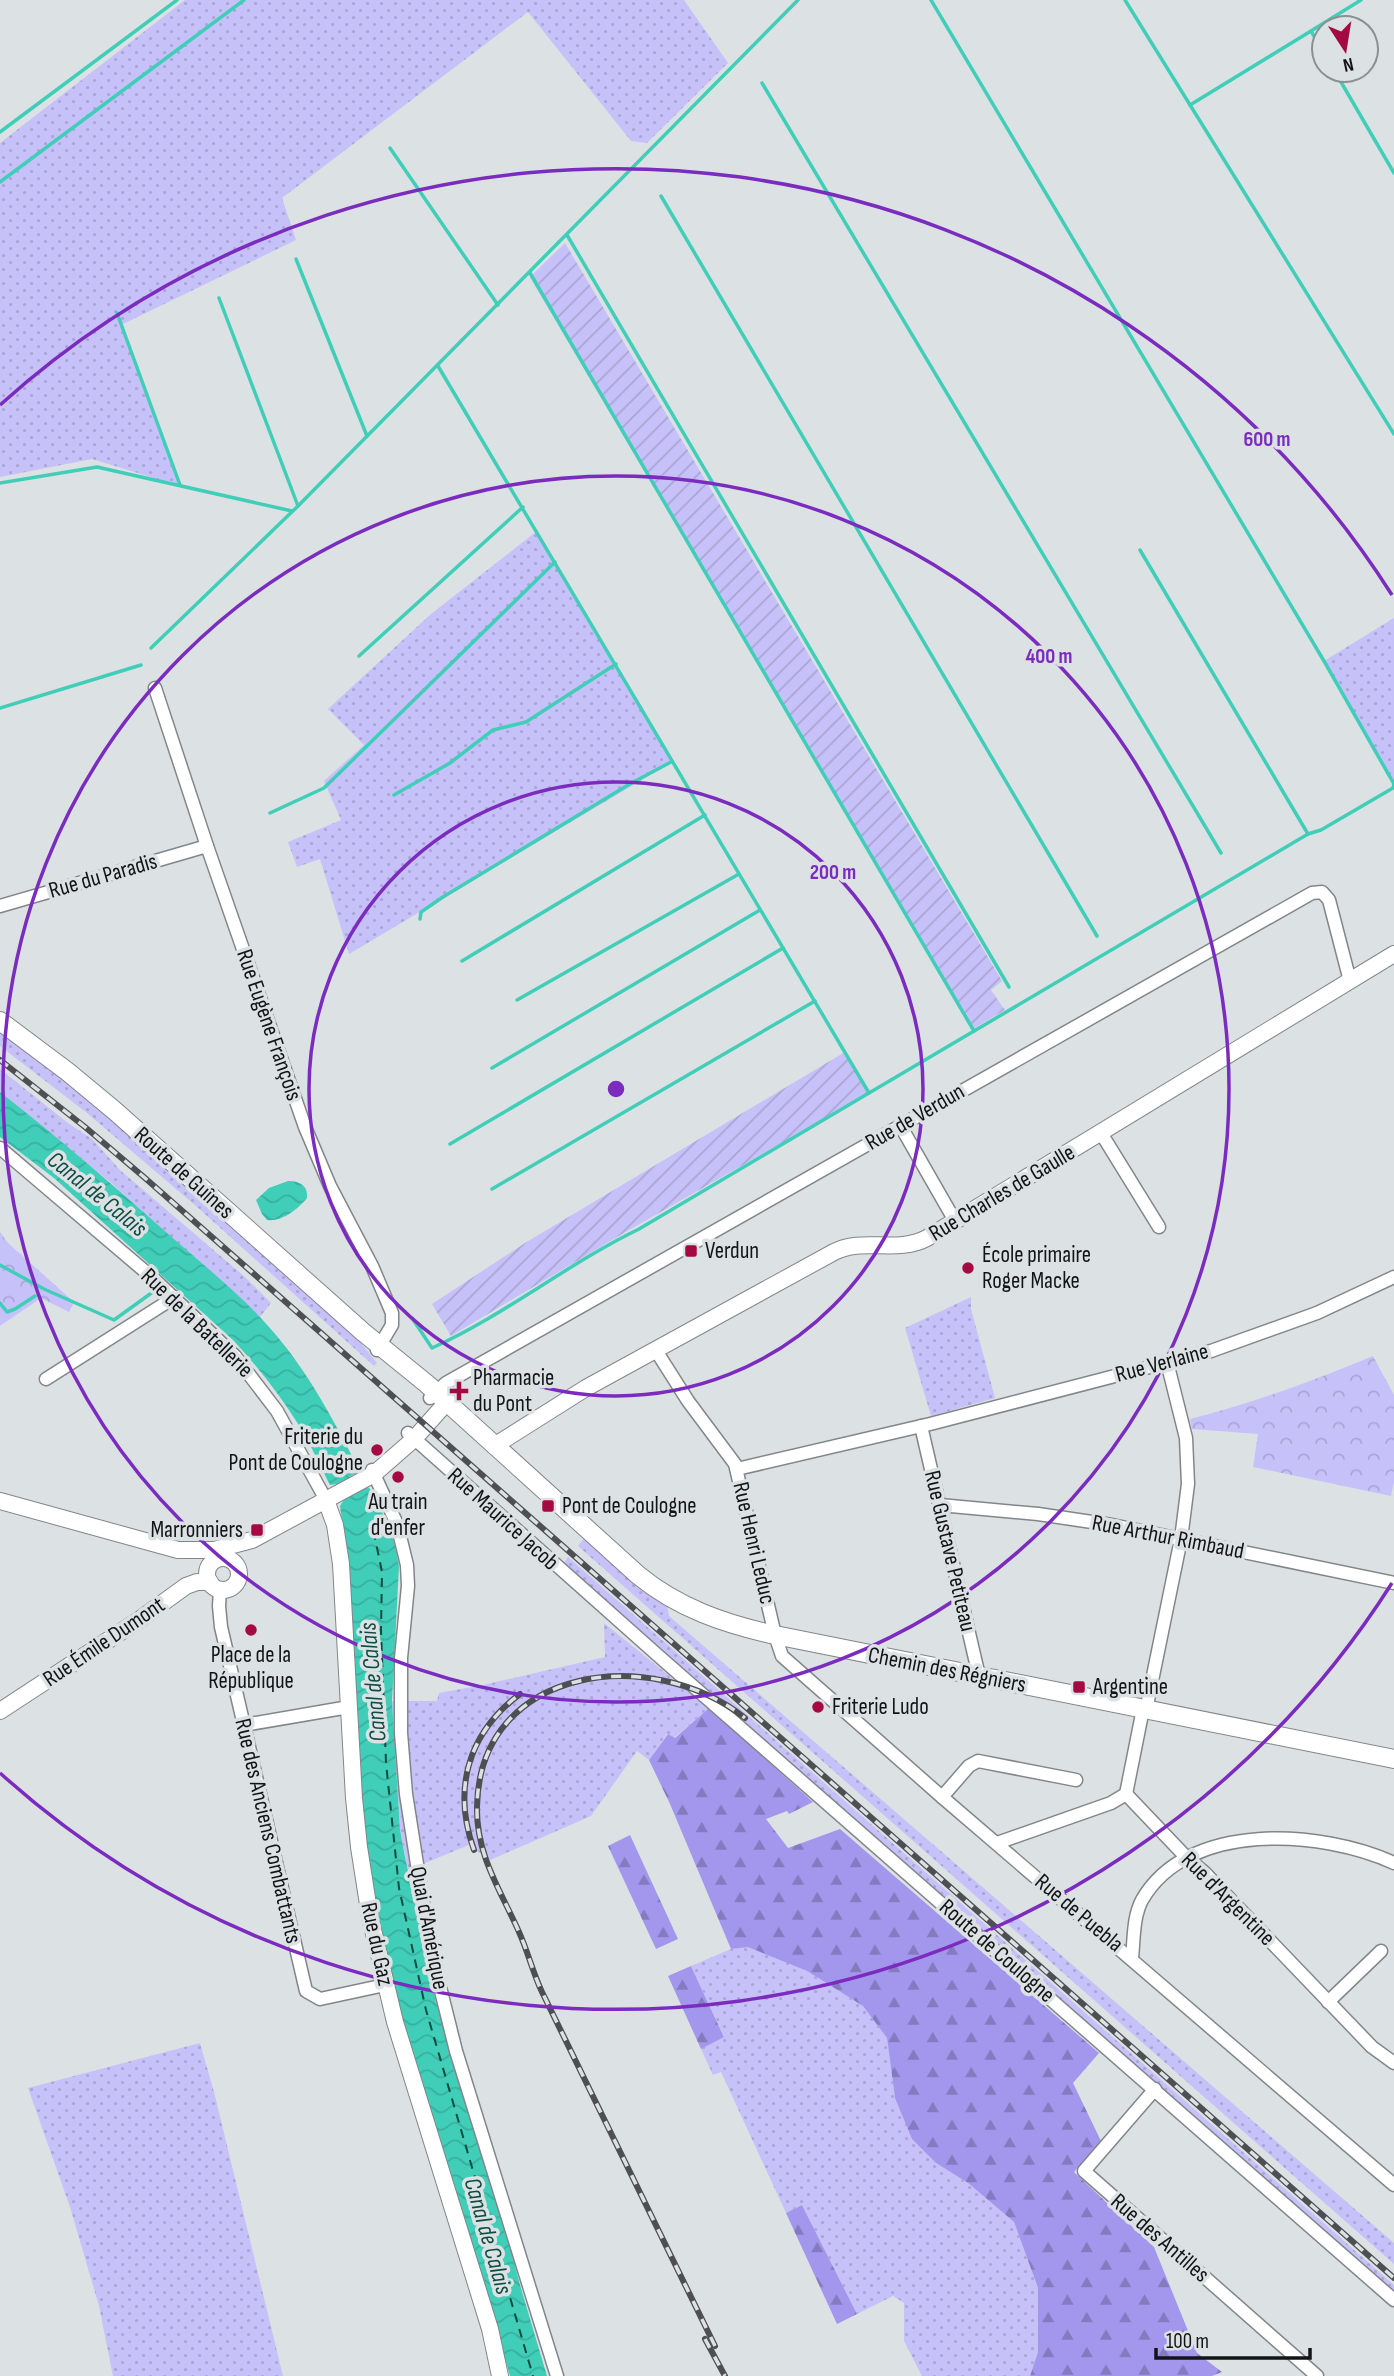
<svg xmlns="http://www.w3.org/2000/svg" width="1394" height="2376" font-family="'Sofia Sans Condensed',sans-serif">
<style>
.grass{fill:url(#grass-dots)}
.forest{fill:url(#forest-firs)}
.park{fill:url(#park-crowns)}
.garden{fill:url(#garden-furrows)}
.water{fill:url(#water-waves)}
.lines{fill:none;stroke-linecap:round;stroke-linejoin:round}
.stream{stroke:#40ceb9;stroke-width:3.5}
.ferry{stroke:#104c43;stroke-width:2;stroke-dasharray:9 7;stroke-linecap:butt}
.minor-casing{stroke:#828689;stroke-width:15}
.tertiary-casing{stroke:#828689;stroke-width:18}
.secondary-casing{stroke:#828689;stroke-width:20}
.minor{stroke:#fff;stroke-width:12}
.tertiary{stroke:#fff;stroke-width:16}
.secondary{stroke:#fff;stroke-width:18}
.rail-casing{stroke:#4d4f51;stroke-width:6}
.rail{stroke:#dce1e4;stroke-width:3.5;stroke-dasharray:10;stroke-linecap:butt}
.ring{fill:none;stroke:#7b2cbf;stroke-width:3.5}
.poi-dot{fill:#a40a40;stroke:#dce1e4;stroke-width:2.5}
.labels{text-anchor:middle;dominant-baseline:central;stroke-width:7;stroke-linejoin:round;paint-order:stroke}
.street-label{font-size:23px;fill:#131415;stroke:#dce1e4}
.poi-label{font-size:23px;fill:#131415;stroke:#dce1e4;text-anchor:start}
.water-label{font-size:24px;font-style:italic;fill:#104c43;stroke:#dce1e4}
.centre{fill:#7b2cbf;stroke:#dce1e4;stroke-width:3.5}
.ring-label{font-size:21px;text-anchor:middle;font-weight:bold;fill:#7b2cbf;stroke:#dce1e4;stroke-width:7;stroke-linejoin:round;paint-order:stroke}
</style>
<defs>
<pattern id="grass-dots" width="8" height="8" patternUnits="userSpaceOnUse" patternTransform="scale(1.75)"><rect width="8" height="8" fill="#c7c1f9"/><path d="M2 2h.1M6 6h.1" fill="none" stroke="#aaa5d5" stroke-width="1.8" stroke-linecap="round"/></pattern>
<pattern id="forest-firs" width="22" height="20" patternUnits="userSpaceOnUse" patternTransform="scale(1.75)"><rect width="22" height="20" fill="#a397ed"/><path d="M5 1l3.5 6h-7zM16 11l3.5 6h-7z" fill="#847abf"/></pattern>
<pattern id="park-crowns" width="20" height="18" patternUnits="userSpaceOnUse" patternTransform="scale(1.75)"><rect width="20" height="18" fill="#c7c1f9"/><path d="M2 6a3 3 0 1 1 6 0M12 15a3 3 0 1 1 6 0" fill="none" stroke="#aaa5d5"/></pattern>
<pattern id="garden-furrows" width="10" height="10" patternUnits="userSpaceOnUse" patternTransform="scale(1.75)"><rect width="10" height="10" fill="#c7c1f9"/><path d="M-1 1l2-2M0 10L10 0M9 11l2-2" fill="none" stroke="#aaa5d5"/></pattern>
<pattern id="water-waves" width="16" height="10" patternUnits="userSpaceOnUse" patternTransform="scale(1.75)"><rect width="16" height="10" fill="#40ceb9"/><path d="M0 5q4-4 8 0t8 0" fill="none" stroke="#37b09e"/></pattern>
</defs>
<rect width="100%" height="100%" fill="#dce1e4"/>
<g class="grass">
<polygon points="185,0 684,0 728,63 647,143 631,141 528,12 282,198 296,240 121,325 180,486 92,459 0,477 0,143"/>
<polygon points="537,531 672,762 349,954 320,859 297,867 288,842 341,820 324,781 364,745 328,709 431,614"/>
<polygon points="1394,618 1394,784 1324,661"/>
<path d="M0 1029C128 1120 238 1233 356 1337L377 1363 374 1366 196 1206 87 1113 0 1046Z"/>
<polygon points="0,1069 68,1123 92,1139 121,1171 245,1277 271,1303 260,1317 110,1182 0,1092"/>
<polygon points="971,1297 971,1309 995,1398 931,1416 905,1328"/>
<polygon points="586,1536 667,1604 669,1616 1394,2243 1394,2264 578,1546"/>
<polygon points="568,1557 1394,2285 1394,2292 606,1602 564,1563"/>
<polygon points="604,1623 709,1708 674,1738 667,1734 649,1760 637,1751 591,1816 490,1860 469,1845 408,1870 400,1830 392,1701 437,1701 439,1693 483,1685 605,1657"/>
<polygon points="748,1946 807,1971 863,2006 887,2038 895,2098 936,2163 968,2183 1014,2222 1038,2288 1038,2352 1030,2376 922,2376 904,2341 904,2303 893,2296 857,2314 802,2205 786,2213 721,2072 713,2075 701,2049 724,2036 691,1966 731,1949"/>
<polygon points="200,2043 214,2092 283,2376 113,2376 99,2306 70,2207 28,2088"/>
</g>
<g class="forest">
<polygon points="709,1708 813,1802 789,1814 787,1811 766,1819 788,1848 840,1829 1099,2053 1073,2083 1101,2141 1074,2172 1154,2247 1197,2353 1222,2372 1212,2376 1030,2376 1038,2352 1038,2288 1014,2222 968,2183 936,2163 912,2139 895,2098 887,2038 863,2006 807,1971 748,1947 731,1949 670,1804 649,1760 668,1734 675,1738"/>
<polygon points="630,1835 678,1939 656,1949 608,1846"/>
<polygon points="691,1966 724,2037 701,2049 668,1976"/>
<polygon points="802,2205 857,2314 837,2324 786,2213"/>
</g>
<g class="park">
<polygon points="0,1232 8,1243 74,1302 69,1312 41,1298 0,1326"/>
<path d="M1373 1356 1394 1395V1482L1391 1496 1253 1467 1258 1434 1192 1429 1190 1419C1253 1403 1313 1381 1373 1356Z"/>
</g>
<g class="garden">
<polygon points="565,243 1002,981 991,990 1005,1010 973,1029 530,277"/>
<polygon points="845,1052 869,1093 624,1233 451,1336 432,1304 525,1243"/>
</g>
<g class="water">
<path d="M0 1092C60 1139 118 1189 175 1240 207 1268 241 1295 269 1327 307 1369 334 1421 360 1471L349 1477 359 1491 368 1487 370 1489C384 1513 395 1538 399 1566L392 1701 400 1830 405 1857 436 2002 501 2211 520 2285 547 2376H510L479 2268 397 2007 387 1966 364 1831 349 1574 340 1506 345 1498 337 1484 330 1485C320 1466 311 1445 300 1427 280 1395 258 1367 233 1340L54 1178 0 1137Z"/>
<path d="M288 1181C299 1181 308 1185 307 1198 298 1209 282 1222 267 1220L262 1214 256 1200 269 1188Z"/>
</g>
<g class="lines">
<g class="stream">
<polyline points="931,0 1324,661 1394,784"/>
<polyline points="1125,0 1394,434"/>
<polyline points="1311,31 1361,0"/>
<polyline points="1334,70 1394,173"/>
<polyline points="762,83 1221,853"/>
<polyline points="1190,105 1311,31 1324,54"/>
<polyline points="0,132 177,0"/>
<polyline points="390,148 498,305"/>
<polyline points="0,182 244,0"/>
<polyline points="661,196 1097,936"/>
<polyline points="567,235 1009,987"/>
<polyline points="296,259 367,436"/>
<polyline points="530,273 974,1031"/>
<polyline points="219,298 298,506"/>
<polyline points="117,313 180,485"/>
<polyline points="0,483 97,467 292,511"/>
<polyline points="151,648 298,506 798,0"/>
<polyline points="359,656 523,507"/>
<polyline points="0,708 141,665"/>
<polyline points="394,795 450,763 493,730 526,722 616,664"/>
<polyline points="270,813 324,788 555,562"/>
<polyline points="1308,834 1321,830 1393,788 1394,784"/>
<polyline points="420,919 421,912 443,897 628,785 671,762"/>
<polyline points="462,961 705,815"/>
<polyline points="517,1000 739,874"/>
<polyline points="492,1068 760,910"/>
<polyline points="869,1093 1308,834 1140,550"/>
<polyline points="450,1144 783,948"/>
<polyline points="492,1189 815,1001"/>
<polyline points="0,1265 44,1289 114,1320 157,1289"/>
<polyline points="0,1303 7,1312 15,1309 35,1296"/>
<path d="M412 1318 432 1348C505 1315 567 1264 639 1229L869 1093 438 366"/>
</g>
<polyline class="ferry" points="377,1531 375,1538 382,1572 381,1630 386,1763 399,1888 426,2010 533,2376"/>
<defs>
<g id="minor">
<polyline points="155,688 207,846 305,1127 330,1186 372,1266 392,1313 392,1325 377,1350"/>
<polyline points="0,906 207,846"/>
<polyline points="900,1125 955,1221"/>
<polyline points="1101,1133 1159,1227"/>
<polyline points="0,1148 154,1279 235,1356 277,1411 326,1500"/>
<polyline points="655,1349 688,1401 735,1464 775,1635 782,1656 942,1797 1394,2185"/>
<polyline points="46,1379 175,1297"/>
<polyline points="430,1398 446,1383 1312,893 1322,892 1329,900 1350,981"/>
<polyline points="921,1426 979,1676"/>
<polyline points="408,1433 662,1659 1394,2300"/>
<polyline points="737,1469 930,1424 1211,1351 1317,1313 1394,1277"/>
<polyline points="372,1470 397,1524 407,1565 408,1586 401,1658 401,1733 406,1794 430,1947 456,2051 557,2376"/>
<polyline points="940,1505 1038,1514 1112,1525 1394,1583"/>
<polyline points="220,1589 219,1606 221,1627 306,1991 320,1999 385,1985"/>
<polyline points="1146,1710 1181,1539 1188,1484 1186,1438 1167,1362"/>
<polyline points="244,1725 349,1707"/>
<polyline points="1126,1794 1186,1857 1204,1872 1372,2047 1394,2063"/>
<polyline points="1126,1794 1143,1709"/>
<polyline points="942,1797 969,1766 978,1761 1076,1780"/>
<polyline points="997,1843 1111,1803 1126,1794"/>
<path d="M1132 1958C1134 1939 1133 1917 1142 1900 1188 1820 1322 1830 1394 1863"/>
<polyline points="1328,2002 1381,1951"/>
<polyline points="1155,2089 1084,2171 1317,2376"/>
</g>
<g id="tertiary">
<path d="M494 1446 586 1388 834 1252C863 1237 897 1254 927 1238L1394 954"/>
<polyline points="326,1500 335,1525 341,1564 354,1798 359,1847 370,1917 395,2022 490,2329 500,2376"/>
<polyline points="0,1501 178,1550 214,1550 252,1540 374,1474 414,1439 447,1402"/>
<circle cx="223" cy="1574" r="16"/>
<polyline points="0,1711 139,1620 186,1586 197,1582 210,1582"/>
</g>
<path id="secondary" d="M0 1021 68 1072 115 1111 363 1332 427 1384 638 1575C678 1608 725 1624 775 1635L1394 1759"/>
</defs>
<use href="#minor" class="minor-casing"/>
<use href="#tertiary" class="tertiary-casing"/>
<use href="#secondary" class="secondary-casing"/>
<use href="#minor" class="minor"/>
<use href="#tertiary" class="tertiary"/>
<use href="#secondary" class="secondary"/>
<defs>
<g id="rail">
<polyline points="0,1060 85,1127 145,1178 1394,2278"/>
<path d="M474 1850C452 1789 468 1733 520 1694"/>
<polyline points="705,2339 725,2376"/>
<path d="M715 2346 542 1992C533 1973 528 1952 519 1932 501 1891 476 1855 477 1807 479 1665 652 1644 745 1718"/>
</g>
</defs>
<use href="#rail" class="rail-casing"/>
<use href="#rail" class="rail"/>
</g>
<g class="ring">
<circle cx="616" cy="1089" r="307"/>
<circle cx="616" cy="1089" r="613"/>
<path d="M1392 1583A920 920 0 0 1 0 1773M0 405A920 920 0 0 1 1392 595"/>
</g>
<g class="poi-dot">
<rect x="684" y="1244" width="14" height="14" rx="3.5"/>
<circle cx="968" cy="1268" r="7"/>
<path d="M455.5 1380.5h7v7h7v7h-7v7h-7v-7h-7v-7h7z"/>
<circle cx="377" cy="1450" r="7"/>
<circle cx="398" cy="1477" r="7"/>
<rect x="541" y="1499" width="14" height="14" rx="3.5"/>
<rect x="250" y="1523" width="14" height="14" rx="3.5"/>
<circle cx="251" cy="1630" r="7"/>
<rect x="1072" y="1680" width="14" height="14" rx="3.5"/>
<circle cx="818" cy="1707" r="7"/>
</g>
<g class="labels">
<g class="street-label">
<text transform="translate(103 876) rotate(-16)">Rue du Paradis</text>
<text transform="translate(269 1025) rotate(71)">Rue Eugène François</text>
<text transform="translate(915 1117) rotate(-30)">Rue de Verdun</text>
<text transform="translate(184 1173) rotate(42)">Route de Guînes</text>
<text transform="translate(1002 1193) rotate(-31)">Rue Charles de Gaulle</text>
<text transform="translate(197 1323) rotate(44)">Rue de la Batellerie</text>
<text transform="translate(1162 1363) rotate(-15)">Rue Verlaine</text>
<text transform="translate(503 1519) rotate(42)">Rue Maurice Jacob</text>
<text transform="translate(1168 1537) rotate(11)">Rue Arthur Rimbaud</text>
<text transform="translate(754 1543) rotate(77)">Rue Henri Leduc</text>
<text transform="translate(950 1551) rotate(77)">Rue Gustave Petiteau</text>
<text transform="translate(104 1642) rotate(-34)">Rue Émile Dumont</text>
<text transform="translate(947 1670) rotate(11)">Chemin des Régniers</text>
<text transform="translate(268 1831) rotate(77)">Rue des Anciens Combattants</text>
<text transform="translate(1228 1899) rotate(45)">Rue d'Argentine</text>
<text transform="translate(1079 1913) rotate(40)">Rue de Puebla</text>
<text transform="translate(429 1928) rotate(79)">Quai d'Amérique</text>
<text transform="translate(377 1944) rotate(78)">Rue du Gaz</text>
<text transform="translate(997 1951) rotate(41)">Route de Coulogne</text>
<text transform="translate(1160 2238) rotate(41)">Rue des Antilles</text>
</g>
<g class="poi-label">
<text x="705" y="1251">Verdun</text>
<text x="982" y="1255">École primaire<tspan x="982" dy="26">Roger Macke</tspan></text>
<text x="473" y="1378">Pharmacie<tspan x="473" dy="26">du Pont</tspan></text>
<text x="363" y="1437" text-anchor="end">Friterie du<tspan x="363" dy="26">Pont de Coulogne</tspan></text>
<text x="398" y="1502" text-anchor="middle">Au train<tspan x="398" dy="26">d'enfer</tspan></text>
<text x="562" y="1506">Pont de Coulogne</text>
<text x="243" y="1530" text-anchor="end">Marronniers</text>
<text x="251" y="1655" text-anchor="middle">Place de la<tspan x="251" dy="26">République</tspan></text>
<text x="1093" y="1687">Argentine</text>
<text x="832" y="1707">Friterie Ludo</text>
</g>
<g class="water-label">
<text transform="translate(97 1194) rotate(39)">Canal de Calais</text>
<text transform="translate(373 1682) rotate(-95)">Canal de Calais</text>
<text transform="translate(488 2236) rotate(74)">Canal de Calais</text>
</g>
</g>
<circle cx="616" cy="1089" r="10" class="centre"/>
<g class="ring-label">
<text x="1267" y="446">600 m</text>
<text x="1049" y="663">400 m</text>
<text x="833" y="879">200 m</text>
</g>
<g transform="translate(1345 49) rotate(168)"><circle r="33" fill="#dce1e4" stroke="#8c8f91" stroke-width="2"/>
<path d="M0-5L12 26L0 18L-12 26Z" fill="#a40a40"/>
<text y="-10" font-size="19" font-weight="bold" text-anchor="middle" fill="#131415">N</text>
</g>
<path d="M1156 2348v10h154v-10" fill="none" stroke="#131415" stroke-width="3.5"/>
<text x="1166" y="2348" font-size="21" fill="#131415" stroke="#dce1e4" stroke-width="5" paint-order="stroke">100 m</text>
</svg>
